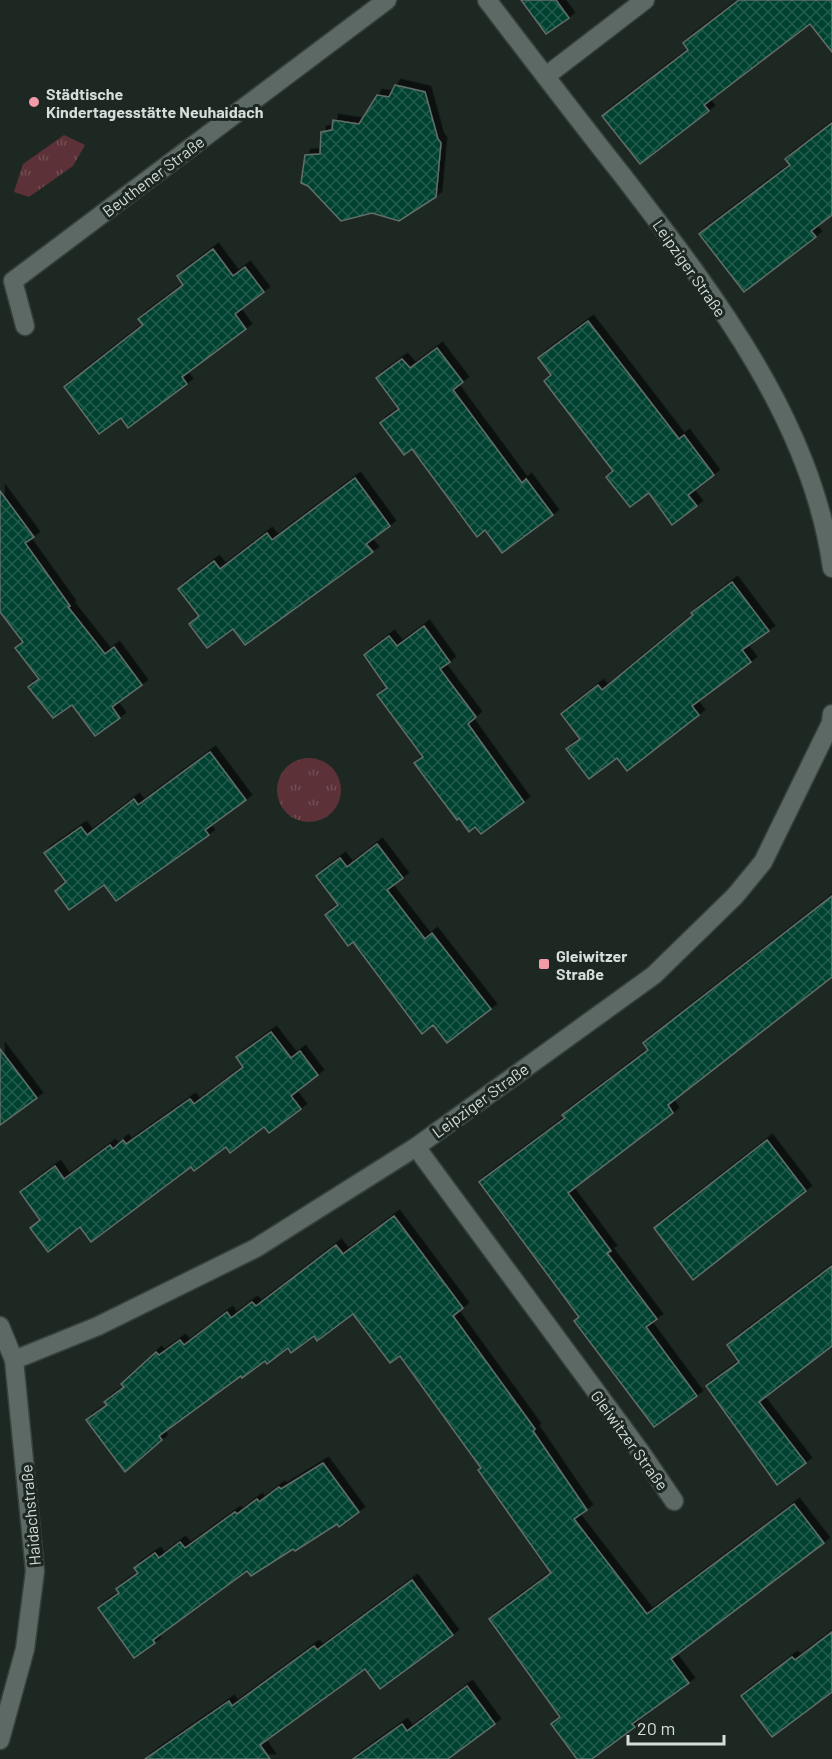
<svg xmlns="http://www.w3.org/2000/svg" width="832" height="1759" font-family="Barlow,sans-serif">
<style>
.grass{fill:url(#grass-tufts)}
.building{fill:url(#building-cross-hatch);stroke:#626e69;stroke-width:1.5;filter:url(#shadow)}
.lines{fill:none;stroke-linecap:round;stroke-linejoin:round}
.street-casing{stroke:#39413e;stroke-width:21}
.street{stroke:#5d6964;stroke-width:18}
.poi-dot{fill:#f39aa7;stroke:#1d2823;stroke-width:2}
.labels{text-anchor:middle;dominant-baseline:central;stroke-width:6;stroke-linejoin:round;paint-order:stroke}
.poi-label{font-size:16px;font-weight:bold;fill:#d6ddda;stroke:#1d2823;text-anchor:start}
.street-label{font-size:16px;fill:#d6ddda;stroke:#1d2823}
</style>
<defs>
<pattern id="grass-tufts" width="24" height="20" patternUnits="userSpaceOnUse" patternTransform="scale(1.5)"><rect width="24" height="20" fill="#5c3138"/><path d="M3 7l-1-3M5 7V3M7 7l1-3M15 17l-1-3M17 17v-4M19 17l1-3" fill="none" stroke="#734e54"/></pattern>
<pattern id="building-cross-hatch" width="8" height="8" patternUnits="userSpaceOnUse" patternTransform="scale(1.5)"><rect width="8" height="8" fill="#004230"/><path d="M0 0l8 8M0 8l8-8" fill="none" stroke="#245d4d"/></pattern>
<filter id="shadow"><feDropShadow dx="5.5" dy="-5.5" stdDeviation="0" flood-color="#0009"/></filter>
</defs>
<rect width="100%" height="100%" fill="#1d2823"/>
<g class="grass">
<polygon points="64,135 85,145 73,166 29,197 14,192 23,164"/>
<circle cx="309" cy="790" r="32"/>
</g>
<g class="building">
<polygon points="521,0 556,0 569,18 546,34"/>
<polygon points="739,0 832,0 832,52 810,24 704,105 709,111 640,164 602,116 688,50 683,43"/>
<polygon points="395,85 425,92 438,139 441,143 436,197 399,221 372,213 341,221 308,186 301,183 305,155 320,154 321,132 332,130 333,120 359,124 377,95 389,97"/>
<polygon points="832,123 832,215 811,231 816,237 744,292 699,234 790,165 785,159"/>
<polygon points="213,249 233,276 245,267 264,292 235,314 246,329 182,377 187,384 128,428 121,418 99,434 64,387 143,325 138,319 183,285 177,276"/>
<polygon points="588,321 679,439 684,435 714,475 688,495 697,506 672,525 649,493 630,507 606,477 613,471 544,381 551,375 538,358"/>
<polygon points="437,348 463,382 453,390 522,483 526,479 553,515 502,553 485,530 477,537 412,449 404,455 380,423 399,409 376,378 402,359 410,368"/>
<polygon points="355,478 390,526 366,544 373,552 245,645 233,629 207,648 189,624 199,616 178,589 214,561 220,569 267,533 272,540"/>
<polygon points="0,491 34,537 25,543 70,606 68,607 105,654 114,647 142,685 112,707 120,718 95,736 72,705 53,718 28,687 39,679 15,648 23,642 0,612"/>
<polygon points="732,582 769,631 742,650 751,662 692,706 699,715 627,771 617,758 589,779 566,749 580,739 561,714 598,685 602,690 693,615 691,613"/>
<polygon points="424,626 450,662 440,669 476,717 468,724 524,802 481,834 475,827 469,832 459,818 457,820 414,763 423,757 377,695 387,688 364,655 389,636 397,646"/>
<polygon points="210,752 246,800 205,830 209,835 116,901 104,885 69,910 55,891 66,882 44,853 81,827 87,835 134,799 138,805"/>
<polygon points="377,844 403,878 387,890 425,939 432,933 491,1009 447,1043 433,1025 422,1034 353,942 348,946 325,915 338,905 316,876 340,858 347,867"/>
<polygon points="832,896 832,977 668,1105 673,1113 568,1193 611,1251 607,1253 657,1319 646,1327 697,1396 654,1427 574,1321 579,1317 479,1182 565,1118 562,1115 648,1050 643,1043"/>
<polygon points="271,1032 291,1058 300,1051 318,1075 291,1096 301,1109 269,1133 264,1127 230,1153 226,1147 194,1171 191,1167 91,1242 80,1227 48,1252 30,1228 40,1220 20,1192 55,1166 64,1179 110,1145 113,1149 123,1140 126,1144 190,1099 194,1104 243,1067 236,1057"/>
<polygon points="0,1049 37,1098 0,1125"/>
<polygon points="767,1140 806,1191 693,1280 654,1228"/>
<polygon points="394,1216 463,1308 453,1316 535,1429 533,1431 587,1510 574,1519 647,1614 794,1504 824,1543 671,1659 689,1683 632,1724 635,1727 592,1759 577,1759 551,1724 560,1717 489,1619 551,1573 478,1470 481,1468 400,1356 390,1363 353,1314 317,1341 314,1336 291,1353 288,1348 267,1364 265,1361 242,1378 241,1376 159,1436 162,1440 125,1472 86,1420 107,1405 104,1402 124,1387 121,1384 156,1352 159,1355 180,1340 184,1345 227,1312 231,1318 252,1302 256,1306 336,1245 343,1254"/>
<polygon points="832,1266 832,1346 759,1402 806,1463 777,1485 706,1386 739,1362 727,1345"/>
<polygon points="323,1463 359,1512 339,1527 337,1524 295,1551 293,1549 251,1576 247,1571 153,1640 155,1643 134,1658 98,1608 119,1593 116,1589 138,1573 134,1568 155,1553 159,1558 180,1542 185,1548 235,1512 237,1514 257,1499 259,1502 279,1487 281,1489"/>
<polygon points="412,1580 453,1635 380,1689 365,1669 260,1745 270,1759 145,1759 229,1701 232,1706 314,1646 317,1650"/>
<polygon points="832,1632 832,1692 772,1737 741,1696 792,1657 795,1660"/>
<polygon points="467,1686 495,1724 448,1759 353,1759 402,1724 407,1731"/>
</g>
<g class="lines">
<defs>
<g id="street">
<path d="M487 0C532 59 577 118 623 176 712 292 812 420 832 568"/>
<polyline points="546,76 645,0"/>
<polyline points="25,326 13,281 387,0"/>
<polyline points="416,1147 640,1451 674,1501"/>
<polyline points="0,1326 14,1360 35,1571 25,1649 0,1740"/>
<polyline points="14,1360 98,1326 256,1248 416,1147 654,975 735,896 763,862 831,723 832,714"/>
</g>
</defs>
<use href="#street" class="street-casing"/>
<use href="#street" class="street"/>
</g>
<g class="poi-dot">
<circle cx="34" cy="102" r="6"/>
<rect x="538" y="958" width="12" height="12" rx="3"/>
</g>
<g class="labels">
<g class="poi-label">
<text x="46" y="93">Städtische<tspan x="46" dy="18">Kindertagesstätte Neuhaidach</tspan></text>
<text x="556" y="955">Gleiwitzer<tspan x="556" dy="18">Straße</tspan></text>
</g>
<g class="street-label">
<text transform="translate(153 176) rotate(-37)">Beuthener Straße</text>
<text transform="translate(690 268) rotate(55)">Leipziger Straße</text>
<text transform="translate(480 1100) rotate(-36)">Leipziger Straße</text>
<text transform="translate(630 1440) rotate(54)">Gleiwitzer Straße</text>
<text transform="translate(30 1515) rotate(-95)">Haidachstraße</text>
</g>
</g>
<path d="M628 1735v9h96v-9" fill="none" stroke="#d6ddda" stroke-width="3"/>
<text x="637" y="1735" font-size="18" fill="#d6ddda" stroke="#1d2823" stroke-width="4.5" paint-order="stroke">20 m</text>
</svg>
